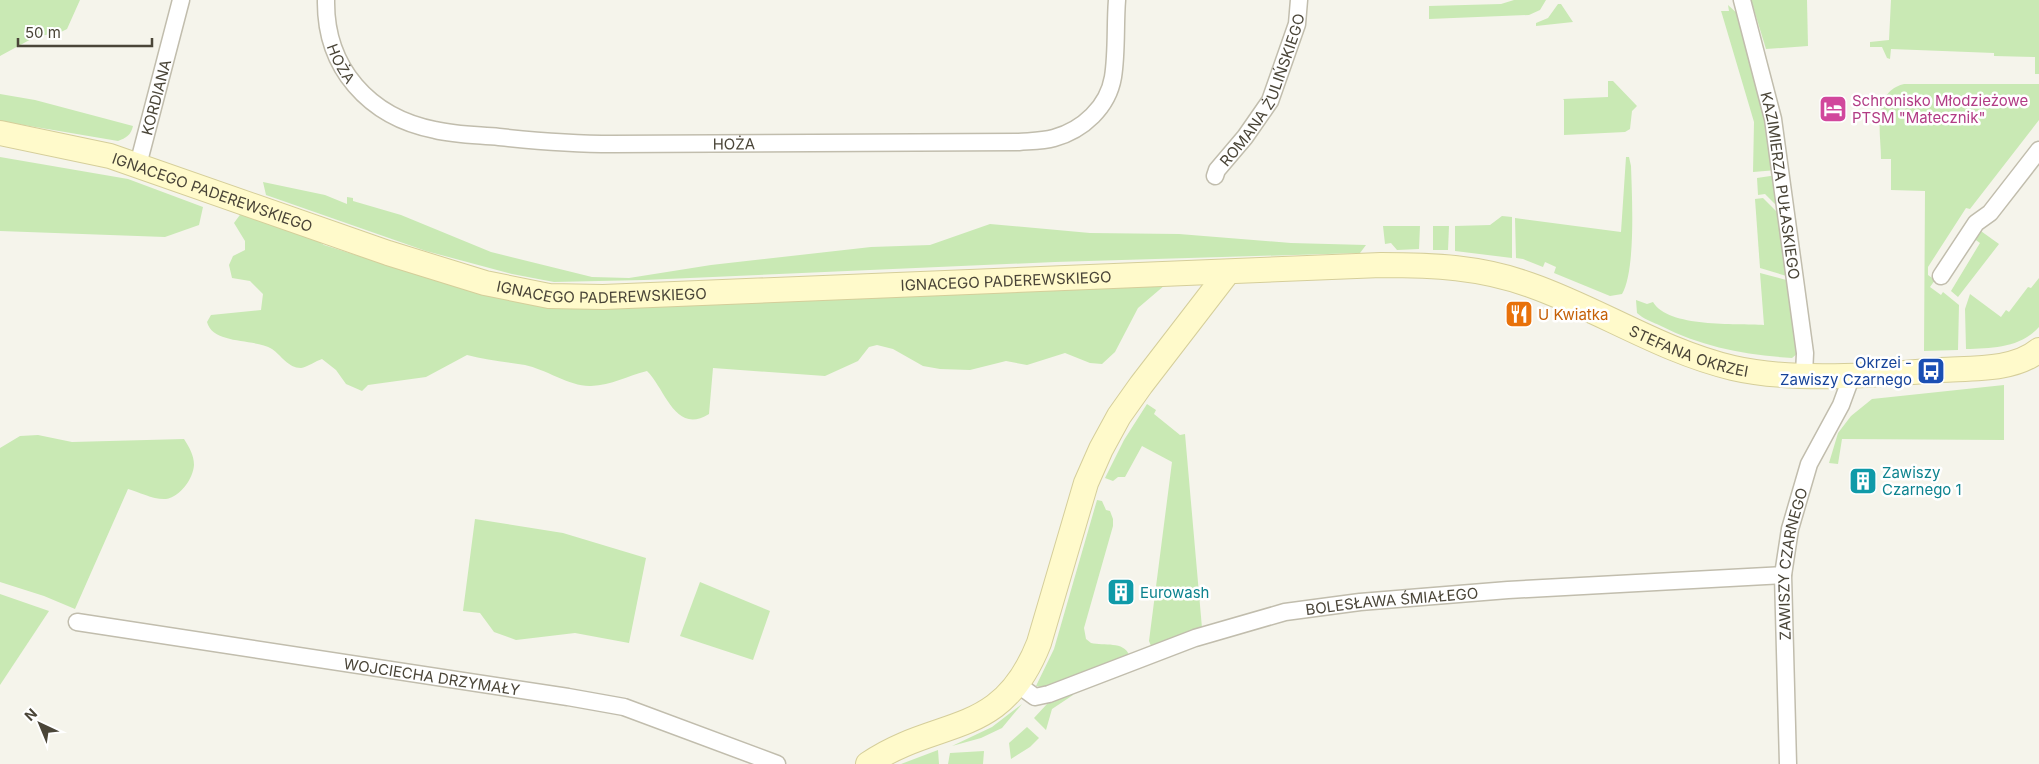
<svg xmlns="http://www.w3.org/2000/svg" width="2039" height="764" font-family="Inter,sans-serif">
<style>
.green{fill:#c9e9b4}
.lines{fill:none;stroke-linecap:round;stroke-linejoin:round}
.street-casing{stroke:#c1bdad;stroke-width:19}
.secondary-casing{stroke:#d5ce9a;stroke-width:26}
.street{stroke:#fff;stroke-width:16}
.secondary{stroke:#fffacb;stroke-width:24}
.labels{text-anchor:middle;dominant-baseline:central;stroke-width:5;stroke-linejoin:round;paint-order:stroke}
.street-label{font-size:15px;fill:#4a4538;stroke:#fff}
.hotel-label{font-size:15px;fill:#b23c85;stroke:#fff;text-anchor:start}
.food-label{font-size:15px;fill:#c56008;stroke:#fff;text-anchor:start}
.transit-label{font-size:15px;fill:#164399;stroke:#fff;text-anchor:end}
.culture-label{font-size:15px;fill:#0d838f;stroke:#fff;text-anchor:start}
</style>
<rect width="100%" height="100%" fill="#f5f4eb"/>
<g class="green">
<polygon points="0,0 80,0 67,29 61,32 35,37 0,56"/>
<polygon points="1514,0 1546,0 1540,10 1529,15 1429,19 1429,6 1501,4"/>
<polygon points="1751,0 1807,0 1808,46 1766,49"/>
<polygon points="1891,0 2039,0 2039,74 2035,74 2035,57 1994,56 1994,53 1891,49 1890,59 1887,58 1882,47 1870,47 1870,42 1889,40"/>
<polygon points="1558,4 1561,4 1573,22 1536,26 1536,23 1548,18"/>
<polygon points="1728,5 1740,16 1756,71 1777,170 1753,172 1754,122 1722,14 1721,11 1729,11"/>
<polygon points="1608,81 1613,81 1637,106 1632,111 1630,129 1625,132 1564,135 1564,100 1563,99 1608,97"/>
<path d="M1904 84H2039V120L1970 209 1966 208 1928 267V275L1935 280 1930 287 1941 295 1943 292 1959 305 1958 350 1924 351 1925 191 1891 190V159H1881C1881 133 1871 92 1904 84Z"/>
<path d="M0 94 35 100 133 126C131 135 126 138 118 141L0 121Z"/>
<polygon points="0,157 128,179 203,207 199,225 165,237 0,231"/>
<path d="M1626 157H1629L1631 166C1632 195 1636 271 1622 294L1610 296 1554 273 1556 267 1545 262 1543 267 1523 259 1516 258 1515 218 1621 232Z"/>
<polygon points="1777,175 1782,211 1765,194 1758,195 1757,178"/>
<polygon points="263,182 325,195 347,204 347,197 353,198 353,201 401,215 491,252 592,277 629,278 711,265 871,247 930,245 990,224 1090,233 1179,234 1291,243 1366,245 1360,253 1055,262 644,280 554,282 512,274 426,251 266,195"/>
<polygon points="1763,198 1781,216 1790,277 1760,268 1755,199"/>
<path d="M242 212 275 213 324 245 359 256 526 292 1165 285 1138 308 1115 352 1102 364 1090 363 1065 353 1027 365 1006 361 970 370 940 369 923 366 893 349 877 345 869 347 858 361 825 376 713 368 709 414C675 435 666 390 647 371 627 376 612 385 591 386 571 387 545 369 525 365 505 362 486 360 467 355L426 377 368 385 362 391 346 384 336 370 322 359C316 361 307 367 301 368 288 368 281 355 272 349 254 338 213 345 207 322L211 315 261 310 263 294 250 281 232 278 229 265 233 256 245 250V241L234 223Z"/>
<polygon points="1502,216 1512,217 1512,258 1455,251 1455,226 1490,225"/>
<polygon points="1383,226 1420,226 1419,249 1397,250 1391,243 1385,244"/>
<polygon points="1433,226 1449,226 1448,250 1433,250"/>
<polygon points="1978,229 1999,244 1958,297 1951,291 1980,243 1973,238"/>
<path d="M1760 273 1790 281 1798 353 1792 358C1746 355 1702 347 1661 326 1653 322 1643 319 1637 313L1636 300 1647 304 1653 302C1668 328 1736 323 1764 325Z"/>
<path d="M2039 278V327C2020 348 1992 348 1966 349L1965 309 1970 294 2001 317 2006 310 2009 312 2028 287 2031 288Z"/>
<polygon points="2004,385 2004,440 1842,439 1838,464 1829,463 1838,433 1851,416 1872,399"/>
<polygon points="1147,404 1156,410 1154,414 1180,435 1185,434 1202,628 1151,646 1149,641 1172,462 1142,446 1125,477 1118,477 1113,481 1105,478 1124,440"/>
<path d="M38 435 72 442 184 439C189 447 194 455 194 465 193 479 180 497 166 499 154 500 139 492 128 489L75 609 44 596 0 582V448L20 436Z"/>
<path d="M1097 500 1102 501 1106 510 1110 511 1113 519V526L1084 628 1086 639 1091 643C1104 646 1124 641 1129 655L1047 688 1036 686 1054 649Z"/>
<polygon points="475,519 563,533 646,558 629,643 575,633 516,640 494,632 480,613 463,611"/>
<polygon points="700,582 770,611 753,660 680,636"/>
<polygon points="0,594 49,611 0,685"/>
<polygon points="1073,692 1073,695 1052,709 1046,730 1034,718 1047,704"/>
<polygon points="1022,704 1002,728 981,738 952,746 992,727"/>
<polygon points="1027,727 1039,738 1030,747 1011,759 1009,743"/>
<polygon points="938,750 939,764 901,764"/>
<polygon points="984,751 983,764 948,764 950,753"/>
</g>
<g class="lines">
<defs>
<g id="street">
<path id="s1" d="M326 0C325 68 369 117 435 130 456 135 478 135 499 137 537 141 574 144 613 144L1019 142C1031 141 1043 141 1054 138 1083 130 1108 107 1113 77 1117 52 1115 25 1117 0"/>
<path id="s2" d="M1742 0 1773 119 1805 353 1804 375"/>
<path id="s3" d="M138 165 181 0"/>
<path id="s4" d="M1215 176 1217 170 1245 137 1270 101 1297 24 1299 0"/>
<polyline points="1941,276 1976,223 1990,213 2039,150"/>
<path id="s5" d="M77 622 568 697 624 707 777 764"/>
<path id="s6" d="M1017 684 1035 697 1049 694 1195 638 1285 612 1360 602 1508 590 1783 575"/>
<path id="s7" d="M1788 764 1783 575 1790 529 1809 464 1841 405 1852 375"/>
</g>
<g id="secondary">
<path id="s8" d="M0 133 110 156 388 253 485 283 549 296 603 297 1381 265C1433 265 1481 267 1530 285 1599 309 1661 351 1733 368 1793 382 1878 375 1940 370 1971 368 2014 371 2039 350"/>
<path d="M868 764C939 716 1001 740 1039 643L1086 483 1101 449 1119 416 1141 385 1228 272"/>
</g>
</defs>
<use href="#street" class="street-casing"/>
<use href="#secondary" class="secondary-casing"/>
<use href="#street" class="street"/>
<use href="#secondary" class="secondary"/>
</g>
<defs>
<symbol id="hotel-square" viewBox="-11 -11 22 22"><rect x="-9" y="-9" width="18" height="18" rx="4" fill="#d1479c" stroke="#fff"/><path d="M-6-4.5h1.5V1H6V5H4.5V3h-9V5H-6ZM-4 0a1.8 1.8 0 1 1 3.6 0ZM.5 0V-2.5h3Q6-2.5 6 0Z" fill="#fff"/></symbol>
<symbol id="restaurant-square" viewBox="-11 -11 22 22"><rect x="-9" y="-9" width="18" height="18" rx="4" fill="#e8710a" stroke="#fff"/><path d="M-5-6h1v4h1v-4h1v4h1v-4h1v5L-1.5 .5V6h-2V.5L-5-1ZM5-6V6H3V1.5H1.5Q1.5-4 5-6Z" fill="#fff"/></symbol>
<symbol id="bus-square" viewBox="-11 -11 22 22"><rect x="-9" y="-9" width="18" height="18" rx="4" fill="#1a4fb4" stroke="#fff"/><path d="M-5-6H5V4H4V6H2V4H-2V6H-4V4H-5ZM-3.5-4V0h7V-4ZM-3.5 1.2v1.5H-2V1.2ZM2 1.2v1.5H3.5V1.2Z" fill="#fff"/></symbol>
<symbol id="building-square" viewBox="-11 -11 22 22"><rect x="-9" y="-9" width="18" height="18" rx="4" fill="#0f9aa8" stroke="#fff"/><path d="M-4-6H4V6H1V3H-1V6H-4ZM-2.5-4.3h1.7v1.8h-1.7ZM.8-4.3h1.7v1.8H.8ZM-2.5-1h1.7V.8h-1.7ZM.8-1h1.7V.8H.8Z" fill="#fff"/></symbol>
</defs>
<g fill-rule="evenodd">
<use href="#hotel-square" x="1817" y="93" width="32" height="32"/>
<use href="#restaurant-square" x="1503" y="298" width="32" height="32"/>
<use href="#bus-square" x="1915" y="355" width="32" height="32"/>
<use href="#building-square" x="1847" y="465" width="32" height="32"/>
<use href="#building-square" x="1105" y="576" width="32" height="32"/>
</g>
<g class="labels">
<g class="street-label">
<text stroke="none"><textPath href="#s1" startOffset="66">HOŻA</textPath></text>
<text stroke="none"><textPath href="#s4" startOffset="100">ROMANA ŻULIŃSKIEGO</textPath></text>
<text stroke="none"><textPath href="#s3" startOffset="70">KORDIANA</textPath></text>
<text stroke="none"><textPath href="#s1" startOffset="485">HOŻA</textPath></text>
<text stroke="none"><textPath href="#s2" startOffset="190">KAZIMIERZA PUŁASKIEGO</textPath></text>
<text stroke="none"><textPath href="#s8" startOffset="221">IGNACEGO PADEREWSKIEGO</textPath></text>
<text stroke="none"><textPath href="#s8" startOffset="1031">IGNACEGO PADEREWSKIEGO</textPath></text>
<text stroke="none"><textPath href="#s8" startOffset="626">IGNACEGO PADEREWSKIEGO</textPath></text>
<text stroke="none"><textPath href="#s8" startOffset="1730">STEFANA OKRZEI</textPath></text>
<text stroke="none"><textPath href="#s7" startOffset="201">ZAWISZY CZARNEGO</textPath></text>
<text stroke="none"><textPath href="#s6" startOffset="394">BOLESŁAWA ŚMIAŁEGO</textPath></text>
<text stroke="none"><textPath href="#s5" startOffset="359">WOJCIECHA DRZYMAŁY</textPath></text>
</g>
<g class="hotel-label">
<text x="1852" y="100">Schronisko Młodzieżowe<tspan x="1852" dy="17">PTSM "Matecznik"</tspan></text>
</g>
<g class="food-label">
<text x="1538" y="314">U Kwiatka</text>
</g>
<g class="transit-label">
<text x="1912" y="362">Okrzei -<tspan x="1912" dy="17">Zawiszy Czarnego</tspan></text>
</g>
<g class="culture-label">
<text x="1882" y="472">Zawiszy<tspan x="1882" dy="17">Czarnego 1</tspan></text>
<text x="1140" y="592">Eurowash</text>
</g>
</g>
<g transform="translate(40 724) rotate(316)" stroke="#ffffff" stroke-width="4" paint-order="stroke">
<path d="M0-4L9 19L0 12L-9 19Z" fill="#4a4538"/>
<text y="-8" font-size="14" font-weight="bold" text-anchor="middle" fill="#4a4538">N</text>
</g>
<path d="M18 38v8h134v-8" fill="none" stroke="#4a4538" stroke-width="2.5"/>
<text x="25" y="38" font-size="15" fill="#4a4538" stroke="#ffffff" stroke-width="4" paint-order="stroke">50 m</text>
</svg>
